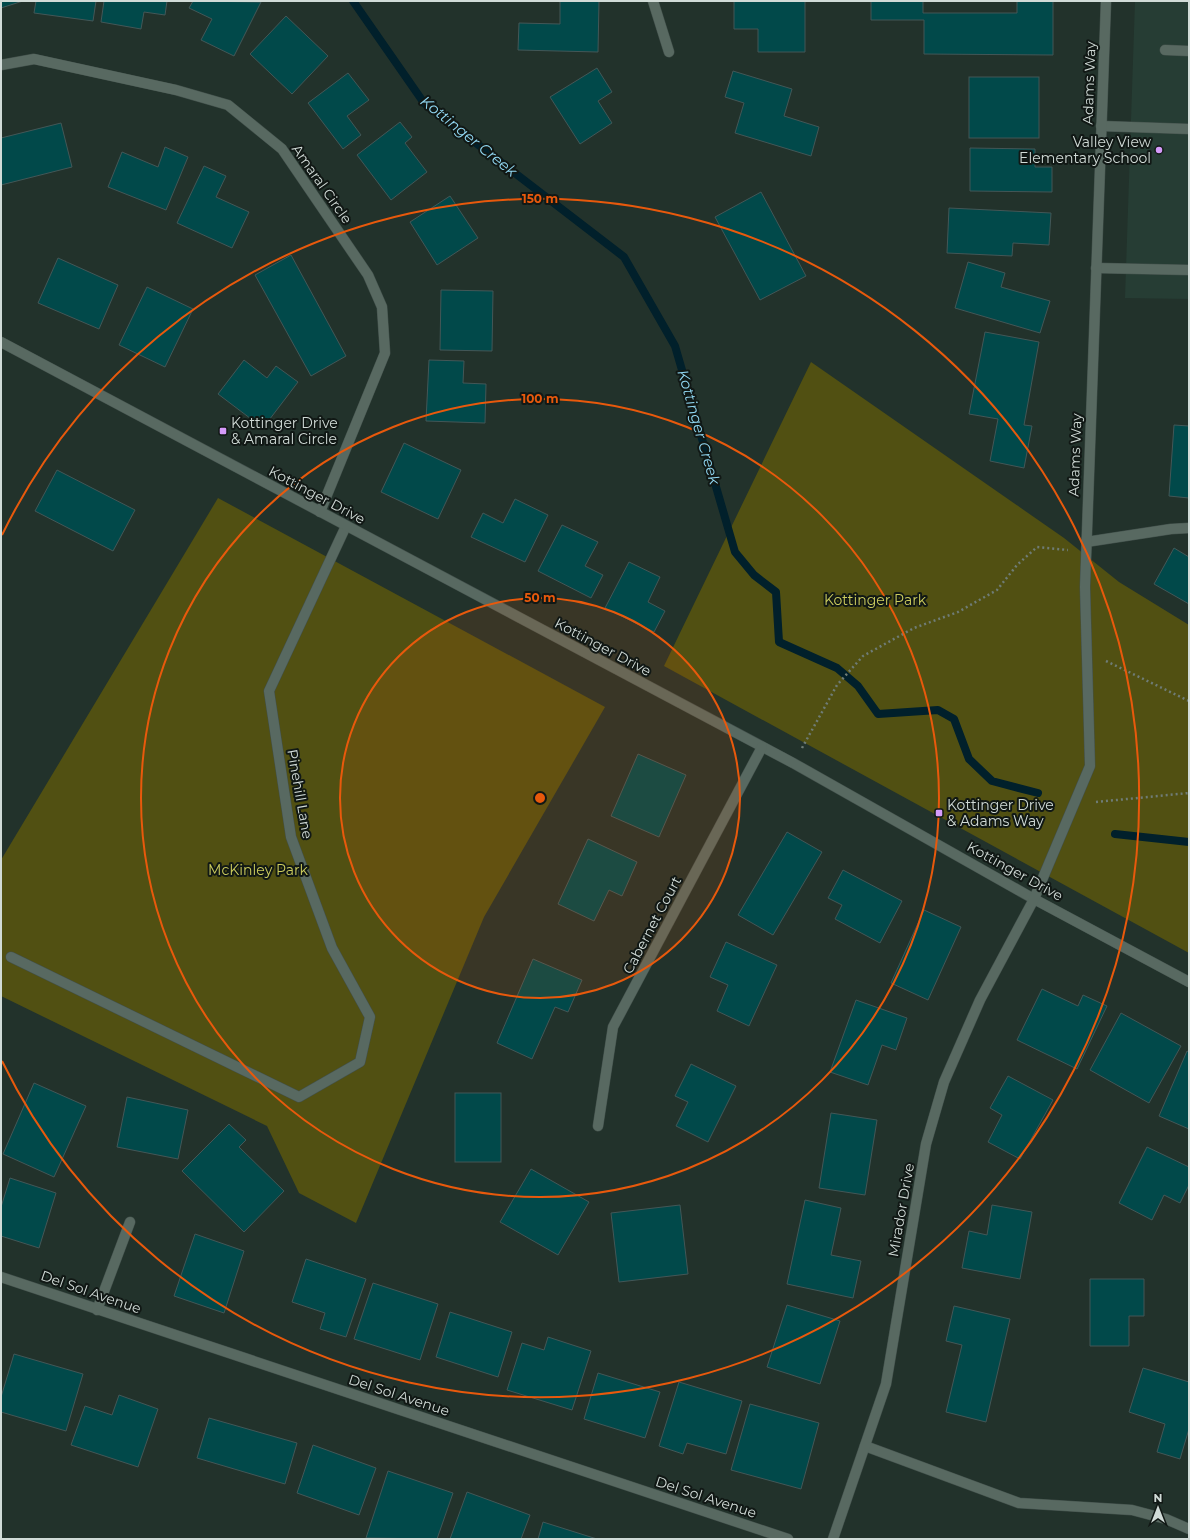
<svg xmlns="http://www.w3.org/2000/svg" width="1190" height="1540" font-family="Montserrat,sans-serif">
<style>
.built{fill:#263d34}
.green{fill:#515012}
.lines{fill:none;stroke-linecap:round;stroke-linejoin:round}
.stream{stroke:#01202b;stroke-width:8}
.building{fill:#01494a;stroke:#435757}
.service-casing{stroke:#42504b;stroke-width:11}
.minor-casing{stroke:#42504b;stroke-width:11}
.path{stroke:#6f7c76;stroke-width:2.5;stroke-dasharray:2 3;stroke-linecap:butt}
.service{stroke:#586961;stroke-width:10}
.minor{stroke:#586961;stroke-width:10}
.ring{fill:none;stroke:#e8590c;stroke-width:2}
.poi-dot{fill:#d59bfa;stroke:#111815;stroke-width:1.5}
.labels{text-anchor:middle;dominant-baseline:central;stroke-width:4;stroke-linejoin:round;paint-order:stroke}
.street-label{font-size:14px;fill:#d1dbd7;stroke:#111815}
.poi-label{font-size:14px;fill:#d1dbd7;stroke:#111815;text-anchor:start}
.park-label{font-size:14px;fill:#cdcd5e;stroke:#111815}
.water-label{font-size:15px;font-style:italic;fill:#91d8f3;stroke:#111815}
.centre{fill:#e8590c;stroke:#111815;stroke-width:2}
.ring-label{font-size:12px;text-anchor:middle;font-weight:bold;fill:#e8590c;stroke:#111815;stroke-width:4;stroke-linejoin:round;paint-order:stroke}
</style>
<rect width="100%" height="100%" fill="#22322b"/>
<polygon class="built" points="1135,1 1189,1 1189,299 1125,298"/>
<g class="green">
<polygon points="811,362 1064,538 1119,582 1189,625 1189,953 664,666"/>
<polygon points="218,498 605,707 484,917 356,1223 299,1193 267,1126 1,996 1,860"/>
</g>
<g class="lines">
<g class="stream">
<polyline points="353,1 424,103 624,257 675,346 735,552 754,575 776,592 779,642 837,668 858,686 878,714 938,710 954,719 969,759 992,781 1038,793"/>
<polyline points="1115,834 1189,842"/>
</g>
</g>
<g class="building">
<polygon points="1,1 23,1 1,8"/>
<polygon points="36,1 96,1 93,21 34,13"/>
<polygon points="104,1 167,1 165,15 144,12 141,29 101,22"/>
<polygon points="193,1 261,2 234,56 201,40 212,19 189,8"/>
<polygon points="560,1 599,1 598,52 518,50 519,23 560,24"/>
<polygon points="734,1 805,1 805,52 758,52 758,29 734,29"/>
<polygon points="871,1 923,1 923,13 1017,13 1017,1 1053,1 1053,55 924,54 924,20 871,20"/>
<polygon points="286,16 328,56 292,94 250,54"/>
<polygon points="597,68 612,92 598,101 612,123 580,144 550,97"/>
<polygon points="733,71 792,89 784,116 819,127 811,156 735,133 744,103 725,97"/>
<polygon points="348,73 369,100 347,116 361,135 343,149 308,103"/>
<rect x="969" y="77" width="70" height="61"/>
<polygon points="400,122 412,137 405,143 427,172 391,200 357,155"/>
<polygon points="61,123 72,167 1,185 1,138"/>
<polygon points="165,147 188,157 166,210 108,187 122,152 158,167"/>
<polygon points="970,148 1035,149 1035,167 1052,167 1052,192 970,191"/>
<polygon points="204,166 226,176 216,197 249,212 232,248 177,223"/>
<polygon points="761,192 806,276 760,300 715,217"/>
<polygon points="450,196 478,238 437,265 410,222"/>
<polygon points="949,208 1051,213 1049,245 1013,243 1012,256 947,253"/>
<polygon points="291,255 346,356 311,376 255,275"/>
<polygon points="58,258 118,285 99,329 38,303"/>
<polygon points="968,262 1005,273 1001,287 1050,301 1040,333 955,308"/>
<polygon points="147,287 193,309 165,367 119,345"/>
<polygon points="441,290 493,291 492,351 440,350"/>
<polygon points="985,332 1039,342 1024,425 1032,426 1024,468 990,461 998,419 969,414"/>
<polygon points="244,360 267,378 276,366 298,382 263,428 218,394"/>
<polygon points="429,360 464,361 463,383 486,384 485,423 426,421"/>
<polygon points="1174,425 1189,426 1189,498 1169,496"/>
<polygon points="404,443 461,470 438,519 381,492"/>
<polygon points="57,470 135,510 113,551 35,511"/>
<polygon points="515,499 548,515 525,562 471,537 483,513 503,523"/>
<polygon points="562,525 598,542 585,566 603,575 591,598 538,571"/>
<polygon points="1174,548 1189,557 1189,604 1154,584"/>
<polygon points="629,562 660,577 648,602 665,611 654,632 605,608"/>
<polygon points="638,754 686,775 659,837 611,816"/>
<polygon points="787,832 822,852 773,935 738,915"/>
<polygon points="588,839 637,862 622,896 609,890 594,921 558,904"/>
<polygon points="843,870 902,901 880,943 835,919 842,905 828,898"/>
<polygon points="924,910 961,927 928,1000 891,983"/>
<polygon points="726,942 777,965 749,1026 717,1011 728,985 710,977"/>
<polygon points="533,959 582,980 568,1012 555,1007 532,1059 497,1043"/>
<polygon points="1042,989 1078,1006 1083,995 1107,1006 1077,1069 1017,1040"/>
<polygon points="856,1000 907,1018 896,1050 882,1045 868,1085 830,1072"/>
<polygon points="1121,1013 1181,1046 1149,1103 1090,1070"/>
<polygon points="1187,1051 1189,1052 1189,1129 1159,1116"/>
<polygon points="691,1064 736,1086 708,1142 676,1126 688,1102 675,1096"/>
<polygon points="1008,1076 1053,1100 1020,1159 988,1142 1002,1115 990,1108"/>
<polygon points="34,1083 86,1106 54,1177 3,1154"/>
<rect x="455" y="1093" width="46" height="69"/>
<polygon points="127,1097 188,1110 178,1159 117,1147"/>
<polygon points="831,1113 877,1120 865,1195 819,1188"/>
<polygon points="229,1124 246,1140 239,1147 284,1191 244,1232 182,1171"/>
<polygon points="1147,1147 1189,1167 1189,1185 1180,1203 1164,1195 1152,1220 1119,1203"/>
<polygon points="531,1169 589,1202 558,1255 500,1222"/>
<polygon points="10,1178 56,1193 39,1248 1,1236 1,1207"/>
<polygon points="805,1200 841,1208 831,1255 861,1261 853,1298 787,1284"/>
<polygon points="680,1205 688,1274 619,1282 611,1213"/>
<polygon points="992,1205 1032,1212 1020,1279 962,1268 969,1231 987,1235"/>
<polygon points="195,1234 244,1251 224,1313 174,1296"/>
<polygon points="306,1259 366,1279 346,1337 320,1329 325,1313 292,1302"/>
<polygon points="1090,1279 1144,1279 1144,1316 1129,1316 1129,1346 1090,1346"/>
<polygon points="373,1283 438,1304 420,1360 354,1339"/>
<polygon points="787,1305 840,1321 820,1384 767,1367"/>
<polygon points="954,1306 1010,1319 986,1422 946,1412 962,1345 946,1341"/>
<polygon points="450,1312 512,1332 498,1377 436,1357"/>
<polygon points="548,1337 591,1351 572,1410 507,1390 522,1343 544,1350"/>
<polygon points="14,1354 83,1374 66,1431 1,1412 1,1397"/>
<polygon points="1143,1368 1189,1382 1189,1429 1180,1459 1157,1452 1165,1424 1129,1412"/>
<polygon points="598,1373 660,1392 645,1438 584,1419"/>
<polygon points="679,1382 742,1401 726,1454 687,1443 683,1454 659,1446"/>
<polygon points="119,1395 158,1409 138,1467 71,1445 85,1406 112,1415"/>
<polygon points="750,1404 819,1423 801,1489 731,1470"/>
<polygon points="209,1418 297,1443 285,1484 197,1458"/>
<polygon points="313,1445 376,1468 359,1515 297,1493"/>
<polygon points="388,1471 453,1493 437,1539 366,1538"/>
<polygon points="467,1492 530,1515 521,1539 450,1539"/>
<polygon points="543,1522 597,1539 538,1539"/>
</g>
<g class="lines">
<defs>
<g id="service">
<polyline points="1165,50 1189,51"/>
<polyline points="1101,126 1189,129"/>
<polyline points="1096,268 1189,270"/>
<polyline points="1086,542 1171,529 1189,528"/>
<polyline points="11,957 299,1097 360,1062 370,1017 332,948 291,837 269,691 346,526"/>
<polyline points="865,1446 1019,1503 1132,1510 1166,1519 1189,1529"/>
</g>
<g id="minor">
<polyline points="653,1 669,52"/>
<polyline points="1,65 34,59 176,90 228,105 282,149 368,275 382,307 385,353 320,512"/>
<polyline points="1,342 793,763 1034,899 1189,982"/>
<polyline points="598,1126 613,1027 762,747"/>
<polyline points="1,1277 788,1539"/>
<polyline points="97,1310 130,1222"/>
<polyline points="833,1539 886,1384 926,1144 944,1082 980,1000 1034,899 1090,766 1085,587 1106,1"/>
</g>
</defs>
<use href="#service" class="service-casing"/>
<use href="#minor" class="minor-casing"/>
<g class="path">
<polyline points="1106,661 1189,701"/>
<polyline points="802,748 837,685 863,656 914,628 958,612 997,590 1017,565 1037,547 1068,550"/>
<polyline points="1096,802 1189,793"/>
</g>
<use href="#service" class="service"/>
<use href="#minor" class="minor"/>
</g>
<circle cx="540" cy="798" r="200" fill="#e8590c" fill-opacity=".12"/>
<g class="ring">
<circle cx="540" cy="798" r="200"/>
<circle cx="540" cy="798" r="399"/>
<path d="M2 535A599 599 0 1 1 2 1061"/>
</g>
<g class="poi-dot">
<circle cx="1159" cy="150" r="4"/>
<rect x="219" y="427" width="8" height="8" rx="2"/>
<rect x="935" y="809" width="8" height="8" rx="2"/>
</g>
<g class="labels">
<g class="street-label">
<text transform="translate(1089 83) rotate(-88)">Adams Way</text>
<text transform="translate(322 184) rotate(55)">Amaral Circle</text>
<text transform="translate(1075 455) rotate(-88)">Adams Way</text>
<text transform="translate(317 495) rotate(28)">Kottinger Drive</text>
<text transform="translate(603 647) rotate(28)">Kottinger Drive</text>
<text transform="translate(300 794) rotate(80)">Pinehill Lane</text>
<text transform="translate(1015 871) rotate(29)">Kottinger Drive</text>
<text transform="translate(652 925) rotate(-62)">Cabernet Court</text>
<text transform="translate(901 1210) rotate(-80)">Mirador Drive</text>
<text transform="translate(91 1292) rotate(19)">Del Sol Avenue</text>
<text transform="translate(399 1395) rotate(18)">Del Sol Avenue</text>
<text transform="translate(706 1497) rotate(18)">Del Sol Avenue</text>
</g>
<g class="poi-label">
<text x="1151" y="142" text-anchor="end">Valley View<tspan x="1151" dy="16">Elementary School</tspan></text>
<text x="231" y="423">Kottinger Drive<tspan x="231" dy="16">&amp; Amaral Circle</tspan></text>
<text x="947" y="805">Kottinger Drive<tspan x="947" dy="16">&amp; Adams Way</tspan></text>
</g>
<g class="park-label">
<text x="875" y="600">Kottinger Park</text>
<text x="258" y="870">McKinley Park</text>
</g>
<g class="water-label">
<text transform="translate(469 136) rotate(39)">Kottinger Creek</text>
<text transform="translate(699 427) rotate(74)">Kottinger Creek</text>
</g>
</g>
<circle cx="540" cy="798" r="6" class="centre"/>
<g class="ring-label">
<text x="540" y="203">150 m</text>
<text x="540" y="403">100 m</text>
<text x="540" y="602">50 m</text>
</g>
<rect width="1190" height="1540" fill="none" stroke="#d1dbd7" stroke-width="4"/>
<g transform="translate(1158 1508)" stroke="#111815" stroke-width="3" paint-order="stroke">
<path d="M0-3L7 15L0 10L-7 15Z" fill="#d1dbd7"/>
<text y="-6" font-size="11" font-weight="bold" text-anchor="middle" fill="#d1dbd7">N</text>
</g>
</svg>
